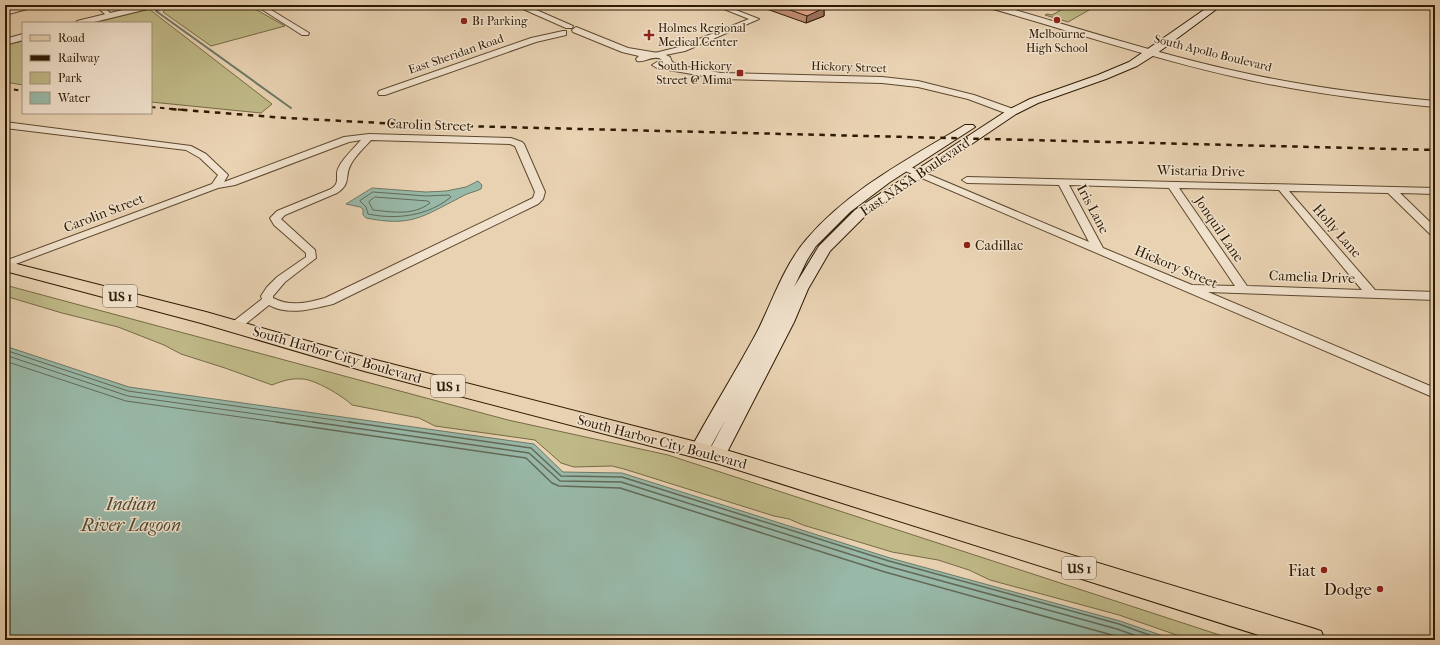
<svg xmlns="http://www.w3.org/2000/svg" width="1440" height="645" font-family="'IM FELL French Canon',serif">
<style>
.green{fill:#bfb987;stroke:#766a45}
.water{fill:#98b8a8;stroke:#6d7966}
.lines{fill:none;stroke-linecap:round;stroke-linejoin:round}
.shore-far1{stroke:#626956;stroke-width:1}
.shore{stroke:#626956;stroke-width:1.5}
.stream{stroke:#6d7966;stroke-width:2}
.minor-casing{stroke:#5c482f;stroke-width:2}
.tertiary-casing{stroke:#5c482f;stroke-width:2}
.secondary-casing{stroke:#2d1a03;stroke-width:2}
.primary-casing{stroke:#2d1a03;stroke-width:2}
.minor{fill:#f1e2cd;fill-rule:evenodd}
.tertiary{fill:#f1e2cd;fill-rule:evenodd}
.secondary{fill:#f1e2cd;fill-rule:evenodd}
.primary{fill:#e9d2b2;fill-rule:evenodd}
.rail-far1{stroke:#2d1a03;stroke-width:2;stroke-dasharray:4.5 4.5;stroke-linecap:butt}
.rail{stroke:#2d1a03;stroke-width:2.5;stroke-dasharray:5.5 5.5;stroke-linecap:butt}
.wall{fill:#c08b72;stroke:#2d1a03}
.shaded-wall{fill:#9c715d;stroke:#2d1a03}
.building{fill:#dfa285;stroke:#2d1a03}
.poi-dot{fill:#8f2418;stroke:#f1e2cd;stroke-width:1.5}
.labels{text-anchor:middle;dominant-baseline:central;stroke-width:3;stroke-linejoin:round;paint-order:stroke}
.far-poi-label{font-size:12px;fill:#2d1a03;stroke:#f1e2cd;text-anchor:start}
.far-street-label{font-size:12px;fill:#2d1a03;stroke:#f1e2cd}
.shield{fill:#f1e2cd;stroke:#685640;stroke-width:1}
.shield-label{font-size:13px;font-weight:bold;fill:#2d1a03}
.street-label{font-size:14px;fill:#2d1a03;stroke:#f1e2cd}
.poi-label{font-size:14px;fill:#2d1a03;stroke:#f1e2cd;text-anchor:start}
.near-poi-label{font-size:17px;fill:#2d1a03;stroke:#f1e2cd;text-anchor:end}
.near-water-label{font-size:18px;font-style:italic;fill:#4d4935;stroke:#f1e2cd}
</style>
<rect width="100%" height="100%" fill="#e9d2b2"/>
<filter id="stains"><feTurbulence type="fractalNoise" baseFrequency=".005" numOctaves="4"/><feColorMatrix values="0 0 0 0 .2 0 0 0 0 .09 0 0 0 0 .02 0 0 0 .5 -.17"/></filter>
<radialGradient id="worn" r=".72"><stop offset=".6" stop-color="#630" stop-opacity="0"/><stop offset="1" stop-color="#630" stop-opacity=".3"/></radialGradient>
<g class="green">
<polygon points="172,5 248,5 285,26 211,46 163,12 168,6"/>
<polygon points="1065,5 1079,7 1084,5 1098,5 1068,22 1045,15 1047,14 1052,15 1068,6"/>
<polygon points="149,9 272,104 261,113 151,102 151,23 93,23"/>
<polygon points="23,41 23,85 5,82 5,45"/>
<path d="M5 285 508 420 668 455 1235 640H1191L1119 615 990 580 969 570 938 560 892 552 803 525 789 519 774 516 624 469 612 466 574 467 561 463 535 440 435 426 419 418 352 405C343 396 314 379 302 379 291 378 282 381 272 385L225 368 181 354 164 345 118 327 62 313 5 296Z"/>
</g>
<g class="water">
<path d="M478 181 482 185 481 189C475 192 467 193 461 197 422 217 411 227 366 218L363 215V209L360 207 346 204 372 188 426 192 446 191 466 187Z"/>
<polygon points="5,346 129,387 534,444 563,472 622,473 890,558 1120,621 1175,640 5,640"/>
</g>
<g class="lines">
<g class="shore-far1">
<path d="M373 192 426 196 449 195 451 197C428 216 396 220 368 214L366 207 360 201Z"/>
<path d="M375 197 428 201 430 203C413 216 393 212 373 210L369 202Z"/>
<polyline points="5,350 128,391 356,423"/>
<polyline points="5,355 128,396 320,423"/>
<polyline points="5,361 126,401 283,423"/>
</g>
<g class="shore">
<polyline points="276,422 526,458 552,483 559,486 620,488 885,572 1130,640"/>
<polyline points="313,422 529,453 560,481 621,482 887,566 1117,629 1148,640"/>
<polyline points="349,422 531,448 561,476 622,477 889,561 1119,624 1163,640"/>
</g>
<polyline class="stream" points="170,5 156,11 291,108"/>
<defs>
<g id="minor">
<polygon points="30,5 42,5 5,15 5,11"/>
<polygon points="95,5 102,5 113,16 108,17"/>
<polygon points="255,5 263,5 309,33 308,35 302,35"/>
<polygon points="714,5 723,5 759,19 685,51 655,57 655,53 679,47 749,19"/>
<polygon points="563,31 566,31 566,35 536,42 385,95 379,95 378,93 379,91 531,38"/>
<path d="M5 122 191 146 206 154 226 173 228 175 224 182 344 137 369 134 511 138 522 142 524 144 545 192 543 199 538 204 333 304C312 309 289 316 269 305L238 330H230L228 327 230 324 262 299 261 296 267 287 277 277 306 257V253L274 225 270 218 277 211 331 189C338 184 337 182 337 173 338 163 354 148 361 140L349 142 235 185 218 188 5 268V261L212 184 218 175 200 158 186 150 5 128ZM371 140 510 144 515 146 535 192 533 198 325 298C307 303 290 307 273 298V296L285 282 316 258 315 250 281 219 285 215 337 193C352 183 344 176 351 164 356 155 365 147 371 140Z"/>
<path d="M906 165 1089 242 1059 185 967 183 962 180 967 177 1435 188V194L1400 193 1435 227V236L1431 235 1388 193 1289 191 1375 290 1435 292V300L1208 292 1435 388V398L903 170 901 168ZM1069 185 1169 188 1235 286 1192 285 1103 248ZM1179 188 1279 190 1362 290 1247 286Z"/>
</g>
<g id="tertiary">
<polygon points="143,5 157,5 156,7 90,23 76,23 77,21"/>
<polygon points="514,5 525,5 573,26 572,28 566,28"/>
<path d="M985 5H998C1081 29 1164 56 1249 74 1310 87 1373 95 1435 101V107C1373 101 1310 93 1249 80 1160 61 1074 32 986 7Z"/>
<path d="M576 27 628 48 664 54 670 57 672 62 682 66 721 73 882 77 918 81 974 95 1016 110 1017 112 1012 115 1008 114 968 99 918 87 882 83 721 79 657 68 652 65 657 62 664 63 661 59C651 55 646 63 637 61L636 59 639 56 622 52 573 32 572 30Z"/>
<polygon points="23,34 23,40 5,45 5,39"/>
</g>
<path id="secondary" d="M1211 5H1222L1156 54 1137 66 1106 79 1038 103 1016 114 865 216 830 251 808 289 794 322 723 460 716 462 709 460 707 455 726 419 706 455 699 457 692 455 690 450C711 411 735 373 756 334 772 303 783 267 806 240 848 190 910 158 965 125H973L975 127 890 182 850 212 816 246 807 260 794 287 819 246 855 210 1008 110 1030 99 1098 75 1129 62Z"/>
<polygon id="primary" points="5,261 206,312 364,357 716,447 1312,628 1321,631 1325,640 1274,640 716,463 364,371 201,323 5,271"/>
</defs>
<use href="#minor" class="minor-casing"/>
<use href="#tertiary" class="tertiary-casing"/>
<use href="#secondary" class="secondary-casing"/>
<use href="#primary" class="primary-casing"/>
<use href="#minor" class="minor"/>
<use href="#tertiary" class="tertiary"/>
<use href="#secondary" class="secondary"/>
<use href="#primary" class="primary"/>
<g class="rail-far1">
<polyline points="5,88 23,91"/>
<polyline points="151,107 184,110"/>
</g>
<polyline class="rail" points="171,109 286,118 420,125 1435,150"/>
</g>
<polygon class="wall" points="758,5 818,5 824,8 824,16 806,23 761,7"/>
<polygon class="shaded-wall" points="816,5 818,5 817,10 824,8 824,16 806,23 807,16"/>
<polygon class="building" points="776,5 816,5 824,8 807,16"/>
<g class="poi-dot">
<circle cx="1057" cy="20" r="4"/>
<circle cx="464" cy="21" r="4"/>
<path d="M647 29h4v4h4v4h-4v4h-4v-4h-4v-4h4z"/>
<rect x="736" y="69" width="8" height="8" rx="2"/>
<circle cx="967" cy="245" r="4"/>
<circle cx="1324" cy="570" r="4"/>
<circle cx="1380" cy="589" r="4"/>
</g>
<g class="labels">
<g class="far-poi-label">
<text x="472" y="21">B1 Parking</text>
<text x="658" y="28">Holmes Regional<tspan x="658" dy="14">Medical Center</tspan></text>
<text x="1057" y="34" text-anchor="middle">Melbourne<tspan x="1057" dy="14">High School</tspan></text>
<text x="732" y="66" text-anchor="end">South Hickory<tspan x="732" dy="14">Street @ Mima</tspan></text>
</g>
<g class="far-street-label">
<text transform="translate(1213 53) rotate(14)">South Apollo Boulevard</text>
<text transform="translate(456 54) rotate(-19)">East Sheridan Road</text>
<text transform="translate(849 67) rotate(2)">Hickory Street</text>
</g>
<g class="shield">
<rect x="103" y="285" width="34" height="22" rx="3"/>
<rect x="431" y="375" width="34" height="22" rx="3"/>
<rect x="1062" y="557" width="34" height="22" rx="3"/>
</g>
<g class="shield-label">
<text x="120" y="296">US 1</text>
<text x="448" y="386">US 1</text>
<text x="1079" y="568">US 1</text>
</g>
<g class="street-label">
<text transform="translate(429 125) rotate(2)">Carolin Street</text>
<text transform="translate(1201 171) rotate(1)">Wistaria Drive</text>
<text transform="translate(915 177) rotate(-34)">East NASA Boulevard</text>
<text transform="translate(1093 209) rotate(62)">Iris Lane</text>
<text transform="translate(104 213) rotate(-21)">Carolin Street</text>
<text transform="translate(1219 229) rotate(56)">Jonquil Lane</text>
<text transform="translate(1337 231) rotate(49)">Holly Lane</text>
<text transform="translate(1176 267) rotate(23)">Hickory Street</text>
<text transform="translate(1312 277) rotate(2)">Camelia Drive</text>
<text transform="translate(337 355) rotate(16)">South Harbor City Boulevard</text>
<text transform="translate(662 442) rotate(15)">South Harbor City Boulevard</text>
</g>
<g class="poi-label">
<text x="975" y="245">Cadillac</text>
</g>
<g class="near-poi-label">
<text x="1316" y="570">Fiat</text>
<text x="1372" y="589">Dodge</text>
</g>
<g class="near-water-label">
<text x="131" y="504">Indian<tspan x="131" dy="21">River Lagoon</tspan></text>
</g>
</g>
<rect width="1440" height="645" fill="none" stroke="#e9d2b2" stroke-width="20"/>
<rect x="6" y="6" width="1428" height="633" fill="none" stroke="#2d1a03" stroke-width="2"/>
<rect x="10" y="10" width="1420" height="625" fill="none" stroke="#2d1a03"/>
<rect x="22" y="22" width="130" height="92" fill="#f1e2cd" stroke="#a3927c"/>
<rect x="30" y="35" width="20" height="6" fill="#e9d2b2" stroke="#a3927c"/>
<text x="58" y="42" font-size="12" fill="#2d1a03">Road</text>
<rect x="30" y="55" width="20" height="6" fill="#2d1a03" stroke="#a3927c"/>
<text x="58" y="62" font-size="12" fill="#2d1a03">Railway</text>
<rect x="30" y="72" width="20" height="12" fill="#bfb987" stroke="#a3927c"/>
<text x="58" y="82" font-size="12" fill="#2d1a03">Park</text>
<rect x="30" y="92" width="20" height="12" fill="#98b8a8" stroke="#a3927c"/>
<text x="58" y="102" font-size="12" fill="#2d1a03">Water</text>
<rect width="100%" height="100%" filter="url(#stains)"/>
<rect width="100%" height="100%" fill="url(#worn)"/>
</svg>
